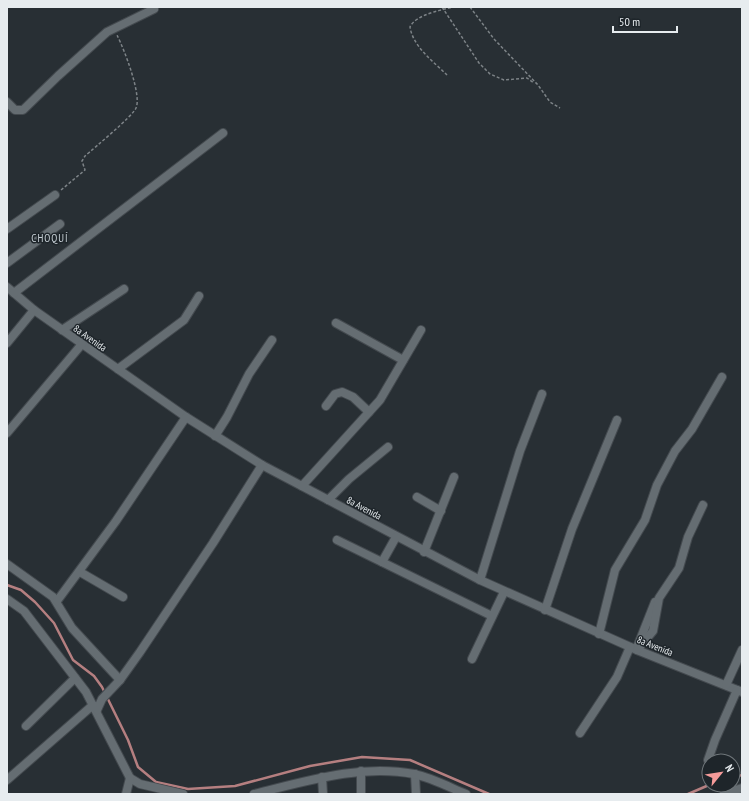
<svg xmlns="http://www.w3.org/2000/svg" width="749" height="801" font-family="'PT Sans Narrow',sans-serif">
<style>
.lines{fill:none;stroke-linecap:round;stroke-linejoin:round}
.stream{stroke:#b57f80;stroke-width:2.5}
.minor-casing{stroke:#444a4f;stroke-width:10}
.path{stroke:#7d8387;stroke-width:1.5;stroke-dasharray:3 2;stroke-linecap:butt}
.minor{stroke:#656d72;stroke-width:8}
.labels{text-anchor:middle;dominant-baseline:central;stroke-width:3;stroke-linejoin:round;paint-order:stroke}
.street-label{font-size:10px;fill:#e7ecef;stroke:#1e252a}
.neighbourhood-label{font-size:11px;letter-spacing:1px;fill:#c7d0d6;stroke:#1e252a}
</style>
<rect width="100%" height="100%" fill="#282f34"/>
<g class="lines">
<g class="stream">
<polyline points="7,585 21,590 35,602 54,623 73,660 94,676 102,687 128,740 138,767 156,782 188,789 235,786 310,766 362,757 410,760 489,794"/>
<polyline points="733,777 742,775"/>
<polyline points="688,794 709,785"/>
</g>
<defs>
<g id="minor">
<polyline points="7,102 15,110 23,110 58,76 107,32 154,9"/>
<polyline points="7,229 55,195"/>
<polyline points="7,263 60,224"/>
<polyline points="7,287 34,310 186,417 262,465 480,580 637,650 742,692"/>
<polyline points="14,293 223,133"/>
<polyline points="336,323 403,360"/>
<polyline points="62,330 124,289"/>
<polyline points="7,343 34,310"/>
<polyline points="118,369 184,320 199,296"/>
<polyline points="326,406 335,394 342,392 353,397 369,412"/>
<polyline points="7,433 82,344"/>
<polyline points="215,436 227,417 249,374 272,340"/>
<polyline points="302,486 380,400 421,330"/>
<polyline points="417,497 441,511"/>
<polyline points="328,500 349,479 388,447"/>
<polyline points="337,540 492,616"/>
<polyline points="424,552 454,477"/>
<polyline points="382,562 396,537"/>
<polyline points="7,564 53,597 72,628 120,680"/>
<polyline points="80,572 123,597"/>
<polyline points="480,580 520,451 542,394"/>
<polyline points="7,599 24,611 86,692 130,778 140,784 183,794"/>
<polyline points="57,601 116,521 186,417"/>
<polyline points="545,610 572,529 617,420"/>
<polyline points="599,634 615,570 645,520 657,485 675,451 692,429 722,377"/>
<polyline points="638,645 655,602"/>
<polyline points="637,650 653,631 659,598 679,568 688,537 703,505"/>
<polyline points="472,659 504,592"/>
<polyline points="726,685 742,650"/>
<polyline points="97,710 102,699 120,680 140,652 213,543 262,465"/>
<polyline points="26,726 75,678"/>
<polyline points="580,733 617,677 630,647"/>
<polyline points="708,760 715,740 737,690"/>
<polyline points="361,771 361,794"/>
<polyline points="415,774 416,794"/>
<polyline points="322,777 323,794"/>
<polyline points="7,780 93,705"/>
<polyline points="126,794 130,778"/>
<path d="M254 794C307 781 360 764 414 774 432 778 449 787 466 794"/>
<polyline points="724,794 742,788"/>
</g>
</defs>
<use href="#minor" class="minor-casing"/>
<g class="path">
<polyline points="442,7 479,63 490,74 504,80 527,78 534,83"/>
<polyline points="470,7 494,39 538,85 550,102 560,108"/>
<path d="M447 75C434 62 413 47 410 27 415 15 443 9 455 7"/>
<path d="M61 190 85 170 82 161 85 156C94 148 133 116 136 108 142 95 124 49 117 35"/>
</g>
<use href="#minor" class="minor"/>
</g>
<g class="labels">
<g class="street-label">
<text transform="translate(90 338) rotate(35)">8a Avenida</text>
<text transform="translate(364 508) rotate(28)">8a Avenida</text>
<text transform="translate(655 646) rotate(22)">8a Avenida</text>
</g>
<g class="neighbourhood-label">
<text x="50" y="238">CHOQUÍ</text>
</g>
</g>
<rect width="749" height="801" fill="none" stroke="#e7ecef" stroke-width="16"/>
<g transform="translate(721 773) rotate(60)"><circle r="19" fill="#1e252a" stroke="#6e7579"/>
<path d="M0-3L7 15L0 10L-7 15Z" fill="#f59b9a"/>
<text y="-6" font-size="11" font-weight="bold" text-anchor="middle" fill="#e7ecef">N</text>
</g>
<path d="M613 26v6h64v-6" fill="none" stroke="#e7ecef" stroke-width="2"/>
<text x="619" y="26" font-size="12" fill="#e7ecef" stroke="#1e252a" stroke-width="3" paint-order="stroke">50 m</text>
</svg>
